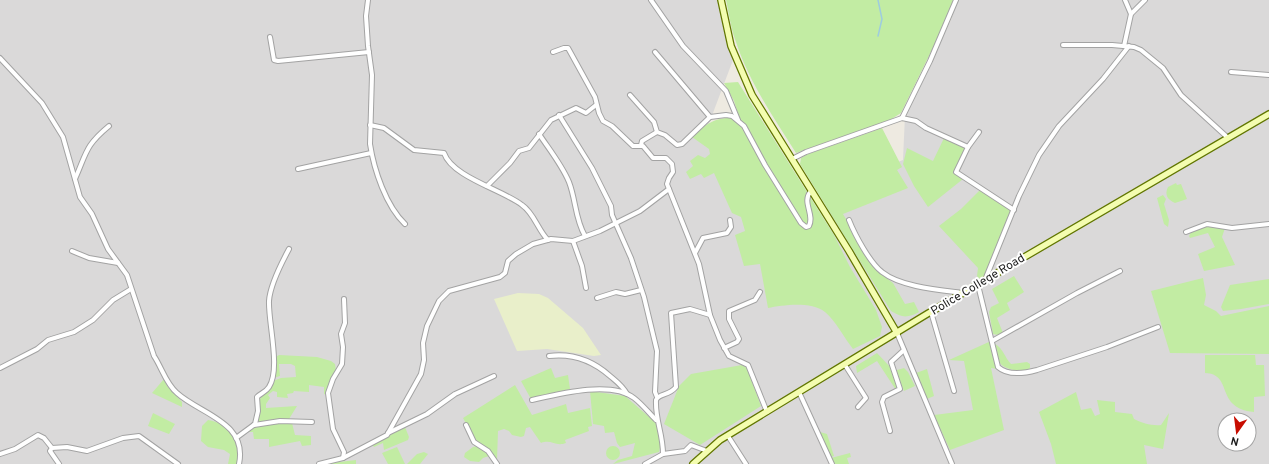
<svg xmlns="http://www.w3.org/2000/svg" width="1269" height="464" font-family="Overpass,sans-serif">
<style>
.residential{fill:#dad9d9;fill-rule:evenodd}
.farmland{fill:#e9efca}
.grass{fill:#c2eca3}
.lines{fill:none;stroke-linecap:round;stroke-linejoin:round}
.stream{stroke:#9eccdf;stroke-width:1.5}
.street-casing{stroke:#a3a3a3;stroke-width:6}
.secondary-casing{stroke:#617600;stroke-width:8}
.street{stroke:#fff;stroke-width:4}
.secondary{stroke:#f4fdb0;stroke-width:5.5}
.labels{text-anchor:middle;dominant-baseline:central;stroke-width:4;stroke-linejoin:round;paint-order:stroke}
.street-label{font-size:12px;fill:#1c1c1c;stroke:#fff}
</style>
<rect width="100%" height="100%" fill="#eeeae1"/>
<path class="residential" d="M0 0H718L733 60 705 134 838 270 824 190 903 160 905 115 951 20 957 0H1269V464H0ZM1225 420H1249V444H1225Z"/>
<polygon class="farmland" points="518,293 539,294 548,298 583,328 601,355 594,356 547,349 517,351 494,299"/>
<g class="grass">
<path d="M726 0H953L948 17 901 113 890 120 796 153C774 118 749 82 736 42 731 29 729 14 726 0Z"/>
<path d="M738 82 834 235 850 267 876 310 882 327 880 336 853 349C845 339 835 320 825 312 811 301 783 305 768 308L760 264 744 266 735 235 745 231 741 217 732 213 714 173 704 178 701 174 690 179 686 172 693 166 690 161 698 155 705 158 710 154 709 149 692 137C710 120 716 118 739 117L734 101 724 83Z"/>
<path d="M882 128 902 167 897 170 908 188 843 214 876 270 893 283 905 304 914 302 919 312C908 318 902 318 891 311L800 164 801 158 808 154Z"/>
<polygon points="944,138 965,148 953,173 963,179 928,207 914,186 903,164 907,148 933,161"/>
<path d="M1176 183 1177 185 1181 184 1187 199 1175 203C1168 200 1164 195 1168 187Z"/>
<polygon points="980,190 1012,211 983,278 980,280 977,276 978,268 939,226 961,209"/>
<polygon points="1163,195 1166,199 1164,204 1169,220 1168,227 1164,224 1157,198"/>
<polygon points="1208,225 1225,228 1222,237 1235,265 1204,271 1198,254 1215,247 1208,233 1190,238 1189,236 1191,232"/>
<polygon points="1014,276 1024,292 1007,303 1010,310 997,318 1003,333 998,335 993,334 989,312 991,307 999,303 992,289"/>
<polygon points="1203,278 1206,295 1204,305 1216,311 1221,316 1269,306 1269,354 1170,353 1151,291"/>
<polygon points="1269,279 1269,304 1241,309 1223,311 1221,307 1230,285"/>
<polygon points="991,341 998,369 991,368 1004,430 950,450 934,415 973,410 964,361 949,360"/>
<path d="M995 344C1003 348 1005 358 1011 364L1027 362 1030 364V368C1024 373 1004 370 1000 363 996 359 996 350 995 344Z"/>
<polygon points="877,353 892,369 898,386 896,390 877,361 857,373 856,366"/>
<polygon points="279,355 317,357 331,361 335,364 336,371 327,395 324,394 324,387 309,385 309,392 294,391 293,393 287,394 288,398 277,397 277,392 273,391 268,395 270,398 266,404 266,408 297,406 289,419 268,420 258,423 260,399 273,381 281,378 296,377 295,366 291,364 279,364 280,376 273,378 274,358"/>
<path d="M1205 355H1255L1256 365H1264L1265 396 1254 397V412C1214 408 1234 374 1205 373Z"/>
<polygon points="742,365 747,368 761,406 700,445 664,424 679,386 691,374"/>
<polygon points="551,368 555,378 568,375 570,389 531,399 521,381"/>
<polygon points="904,368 908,372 915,386 904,391 896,372 897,370"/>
<polygon points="927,369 934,396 927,399 916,373"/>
<polygon points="164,379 167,386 182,402 182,407 152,393"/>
<path d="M515 385 532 415 566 404 568 413 590 408 592 426 588 427 589 431 565 440 566 443C555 447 552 439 541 443L530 427 526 428 524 436 521 437 512 435 509 431 504 429 498 431 497 460 486 448 476 442 463 418Z"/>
<polygon points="590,391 625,396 656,423 661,443 659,452 613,464 618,460 632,456 635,443 620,447 617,443 614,432 605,433 604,426 593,424"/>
<path d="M1076 392 1081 410 1091 408 1095 416 1100 414 1097 400 1115 402V412L1132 414 1134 419C1142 423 1152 426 1161 425L1169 413 1163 449 1144 445 1147 464H1056L1051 444 1039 412Z"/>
<polygon points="153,413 175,424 169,434 148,426"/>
<path d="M208 420C230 423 241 443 237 464H228L230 454 224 450 208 447 201 441 202 426Z"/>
<polygon points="273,423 292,423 295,435 311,436 311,445 302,446 300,441 269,447 269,439 254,439 253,432 248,432 255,427"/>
<polygon points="405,427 409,437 408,440 384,450 383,443 374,447 372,444"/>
<polygon points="820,432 827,434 834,456 831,457 829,454"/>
<polygon points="477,446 487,453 489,456 483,458 479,462 470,461 464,457 465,453 473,447"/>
<circle cx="613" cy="453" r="7"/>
<polygon points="397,447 405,464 388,464 382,453"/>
<polygon points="424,452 428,454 420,464 407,464 417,454"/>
<polygon points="850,453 851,457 847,458 849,464 835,464 831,458"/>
<polygon points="356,460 356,464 323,464"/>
</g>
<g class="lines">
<polyline class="stream" points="878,36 882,19 878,0"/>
<defs>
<g id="street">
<path d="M368 0 366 16 368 46 372 75 370 144C374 170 386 206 405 224"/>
<polyline points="651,0 683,46 726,91 738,120"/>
<polyline points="1125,0 1131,14"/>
<polyline points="270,37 274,60 278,61 369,52"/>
<polyline points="1063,45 1112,45 1134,47 1141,50 1163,68 1181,95 1227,137"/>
<polyline points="1124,46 1131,14 1145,0"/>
<polyline points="553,52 564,48 568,48 595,97 599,113 603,121 612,126 633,146 643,146 653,158 666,158 672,164 673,172 669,178 667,184 699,264 710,315 720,340 729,356 748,365 767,412"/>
<polyline points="655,52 710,117"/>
<path d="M0 58 42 103 63 137 80 197 92 214 108 249 127 275 154 356C162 368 166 384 177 393 200 414 248 422 239 464"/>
<polyline points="1231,72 1269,75"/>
<path d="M630 95 654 122 657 132 665 135 677 145 682 144 710 117 726 115 732 116 744 126 765 165 801 223 806 227 809 226C815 214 801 202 811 191"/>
<polyline points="559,115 592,168 611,206 612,215 631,258 644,297 657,351 655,392 657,397"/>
<polyline points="902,118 930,61 956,0"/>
<path d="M370 125 384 128 414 150 444 153C452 177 503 190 522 205 534 213 538 230 548 240"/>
<path d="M539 134C549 149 562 165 569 182 576 200 575 219 585 236"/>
<polyline points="641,145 642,141 657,132"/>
<polyline points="968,147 956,172 1014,210"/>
<polyline points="792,159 806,152 902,118 916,121 926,128 968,147 979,132"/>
<polyline points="298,169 371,153"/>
<path d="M75 179C87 152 85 146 109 126"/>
<polyline points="487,186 510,163 519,151 529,148 551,120 576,108 586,113 596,105"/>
<path d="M849 220C855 235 870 263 882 272 901 287 939 290 963 293"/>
<polyline points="1186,232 1207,224 1232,228 1269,224"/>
<polyline points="573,241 582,266 586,288"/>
<polyline points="72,251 89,258 118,263"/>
<polyline points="695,253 703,238 727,233 731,227 730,220"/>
<polyline points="985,280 1019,196 1039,155 1059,126 1103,79 1129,46"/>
<path d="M978 285 998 367C1008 376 1026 373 1037 370L1107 347 1158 327"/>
<polyline points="597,298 616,292 625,294 641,290"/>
<polyline points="931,312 954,391"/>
<polyline points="897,333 952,464"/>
<polyline points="992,341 1077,293 1120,271"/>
<polyline points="724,348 737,342 739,339 729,319 729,311 755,300 760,292"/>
<path d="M549 356C573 353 592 360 610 376 617 382 622 385 627 394"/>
<polyline points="845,365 866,398 858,407"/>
<polyline points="0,368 37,349 48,340 74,332 93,320 113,300 131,289"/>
<polyline points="799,392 832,464"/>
<path d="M532 400C558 394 611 380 634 398 642 404 649 413 656 420"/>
<polyline points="254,425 280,421 312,422"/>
<polyline points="466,425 474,442 488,451 497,464"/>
<polyline points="890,431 882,402 884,397 900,389 891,362 904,350"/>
<polyline points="388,433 427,414 455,394 494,376"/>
<polyline points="728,436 746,464"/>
<path d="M236 438 255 424 258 411 257 397C261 393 266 392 269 387 281 369 268 322 269 301 270 285 282 262 289 249"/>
<polyline points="0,454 15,449 38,435 44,438 52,448"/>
<polyline points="663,454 685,451 691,445 707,451"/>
<polyline points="343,458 344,452 333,429 328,393 333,379 342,364 343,347 341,334 345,323 344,299"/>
<polyline points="59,464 50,451 52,448 67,447 87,451 123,438 139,436 178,464"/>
<polyline points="319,464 343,458 387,435 421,374 424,360 423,343 427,326 439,301 449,291 500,277 505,273 508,261 516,254 533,244 551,239 573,241 600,231 640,211 669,189"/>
<path d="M645 464 663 454C663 433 655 420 656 400 659 393 669 396 676 387L671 313 690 309 710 315"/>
</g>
<g id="secondary">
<polyline points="721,0 731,46 752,95 849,251 897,333"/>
<polyline points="693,464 720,440 927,314 1269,114"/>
</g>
</defs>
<use href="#street" class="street-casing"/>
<use href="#secondary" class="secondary-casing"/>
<use href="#street" class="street"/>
<use href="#secondary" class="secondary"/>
</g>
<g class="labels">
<g class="street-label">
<text transform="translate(978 285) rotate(-31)">Police College Road</text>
</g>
</g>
<g transform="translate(1237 432) rotate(194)"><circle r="19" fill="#ffffff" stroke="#a4a4a4"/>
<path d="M0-3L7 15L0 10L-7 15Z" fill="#c80d00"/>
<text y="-6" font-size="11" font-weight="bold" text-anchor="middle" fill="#1c1c1c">N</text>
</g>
</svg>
